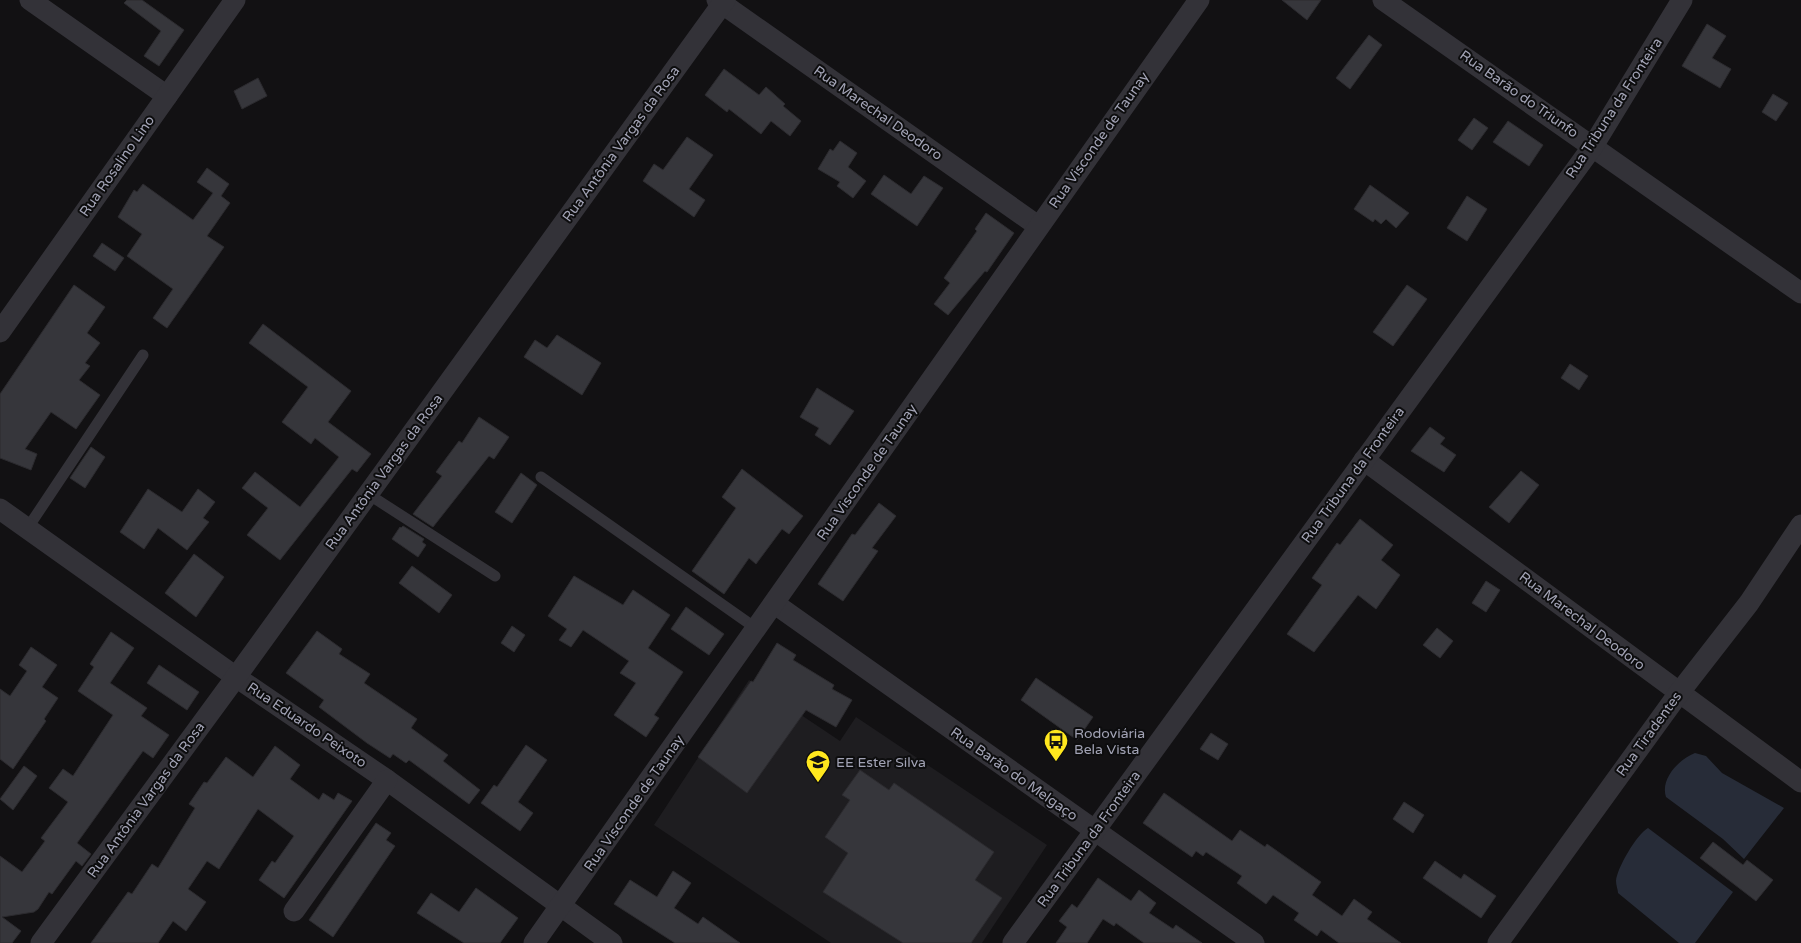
<svg xmlns="http://www.w3.org/2000/svg" width="1801" height="943" font-family="'Varela Round',sans-serif">
<style>
.built{fill:#1e1d20}
.water{fill:#272c38}
.building{fill:#36363b;stroke:#2c2b2f}
.lines{fill:none;stroke-linecap:round;stroke-linejoin:round}
.lane{stroke:#333238;stroke-width:11}
.street{stroke:#333238;stroke-width:21}
.labels{text-anchor:middle;dominant-baseline:central;stroke-width:4;stroke-linejoin:round;paint-order:stroke}
.street-label{font-size:14px;fill:#a2a3b5;stroke:#0d0d0e}
.poi-label{font-size:14px;fill:#a2a3b5;stroke:#0d0d0e;text-anchor:start}
</style>
<rect width="100%" height="100%" fill="#121113"/>
<polygon class="built" points="749,680 840,741 856,717 1047,845 982,943 831,943 654,825"/>
<g class="water">
<path d="M1695 753 1706 756 1722 773 1784 808 1744 859 1723 839 1666 797C1660 779 1679 759 1695 753Z"/>
<path d="M1648 828 1733 892 1695 943H1679L1618 893C1618 890 1616 885 1616 881 1617 868 1637 834 1648 828Z"/>
</g>
<g class="building">
<polygon points="127,0 142,0 184,30 159,66 144,56 161,31 124,3"/>
<polygon points="1282,0 1321,0 1307,20"/>
<polygon points="1707,24 1726,36 1712,58 1731,69 1720,88 1682,66"/>
<polygon points="1369,35 1382,45 1350,89 1336,78"/>
<polygon points="724,69 759,95 766,87 785,104 783,106 801,121 790,136 771,121 761,134 729,109 727,112 705,95"/>
<polygon points="258,78 267,96 242,109 234,91"/>
<polygon points="1773,94 1788,103 1776,121 1762,112"/>
<polygon points="1474,118 1488,128 1472,150 1458,140"/>
<polygon points="1508,121 1543,145 1529,166 1493,142"/>
<polygon points="687,137 713,155 689,189 705,200 694,217 643,181 654,164 663,170"/>
<polygon points="840,141 857,153 848,167 866,181 853,198 837,186 840,182 818,169 830,149 833,151"/>
<polygon points="207,168 229,184 221,196 230,203 207,236 224,247 167,328 153,318 173,289 127,256 142,234 118,217 134,190 137,192 143,184 193,220 213,193 197,182"/>
<polygon points="884,175 911,194 924,176 943,188 917,226 871,194"/>
<polygon points="1370,185 1409,213 1396,228 1386,219 1381,224 1375,219 1373,222 1354,209"/>
<polygon points="1467,196 1487,209 1467,241 1447,228"/>
<polygon points="986,213 1014,233 987,272 985,271 948,315 934,304 950,283 944,278 977,231 975,229"/>
<polygon points="102,243 124,258 115,271 93,256"/>
<polygon points="74,285 105,307 87,333 100,343 85,363 90,366 79,380 100,395 76,429 51,412 25,449 37,454 31,470 0,458 0,394"/>
<polygon points="1407,285 1427,299 1393,346 1373,332"/>
<polygon points="263,324 351,391 328,422 371,454 357,472 352,469 280,560 247,535 268,508 242,488 255,472 300,507 339,457 315,438 311,444 282,422 308,387 249,343"/>
<polygon points="557,335 601,363 582,395 524,357 535,340 547,348"/>
<polygon points="1570,364 1588,376 1579,390 1561,378"/>
<polygon points="817,388 854,411 830,445 815,435 819,428 800,417"/>
<polygon points="479,417 509,437 494,459 489,456 433,527 413,514 442,476 436,472 459,441 462,443"/>
<polygon points="1430,427 1445,438 1440,444 1456,455 1444,472 1411,451"/>
<polygon points="91,447 105,457 85,488 70,478"/>
<polygon points="742,469 803,516 789,534 782,529 756,564 749,558 724,594 692,571 736,508 722,497"/>
<polygon points="1521,471 1539,485 1509,523 1489,507"/>
<polygon points="521,473 537,485 512,523 495,512"/>
<polygon points="148,489 182,512 198,489 215,502 203,518 209,522 187,550 158,528 144,549 120,532"/>
<polygon points="879,503 896,516 872,548 878,551 843,601 818,584 852,534 855,535"/>
<polygon points="1360,519 1393,545 1381,560 1400,575 1376,609 1358,595 1314,652 1287,634 1322,585 1312,578 1337,543 1340,545"/>
<polygon points="403,526 424,539 422,542 426,545 418,557 392,539 400,527 401,528"/>
<polygon points="194,554 224,577 196,617 165,593"/>
<polygon points="412,566 452,595 439,613 399,583"/>
<polygon points="574,576 623,605 633,590 670,615 648,648 683,672 654,715 659,718 646,737 614,715 636,683 620,673 629,661 583,630 571,647 559,640 567,629 548,616"/>
<polygon points="1486,581 1500,590 1486,612 1472,603"/>
<polygon points="686,607 724,634 709,655 671,629"/>
<polygon points="512,626 525,635 514,652 501,643"/>
<polygon points="1437,628 1453,641 1440,658 1423,645"/>
<polygon points="317,631 342,649 339,654 370,674 364,683 417,719 411,728 448,755 443,761 480,790 469,804 409,760 406,763 393,754 390,758 367,743 319,707 324,700 286,673"/>
<polygon points="111,632 134,648 110,683 147,708 141,716 169,735 153,758 143,751 77,843 91,854 82,866 76,861 52,894 49,892 38,909 34,912 2,917 21,931 12,943 0,943 0,856 22,872 45,841 41,838 68,802 49,788 63,769 73,776 113,715 78,691 94,667 90,664"/>
<polygon points="777,643 796,655 793,660 834,685 832,689 852,700 836,727 806,710 747,793 698,757 751,681 753,682"/>
<polygon points="31,647 57,665 42,687 58,698 44,719 46,721 13,769 0,759 0,689 10,696 27,671 19,665"/>
<polygon points="159,665 199,692 187,710 147,683"/>
<polygon points="1036,678 1093,717 1077,740 1021,700"/>
<polygon points="1211,733 1228,744 1218,760 1200,749"/>
<polygon points="526,745 547,760 518,802 533,813 520,831 481,803 494,785 497,787"/>
<polygon points="275,746 300,765 290,779 319,800 323,793 334,800 338,793 352,801 284,898 259,880 272,861 275,863 294,836 258,809 219,869 207,861 188,889 206,902 186,931 173,921 158,943 91,943 128,892 132,894 152,864 158,868 195,808 189,804 204,782 207,783 226,757 253,777"/>
<polygon points="24,766 37,776 13,810 0,799"/>
<polygon points="860,770 889,790 894,783 994,852 975,880 1002,898 971,943 903,943 823,892 848,853 825,837 850,800 842,795"/>
<polygon points="1164,793 1232,841 1240,830 1265,847 1267,844 1321,882 1312,895 1342,916 1354,899 1372,912 1367,919 1401,943 1339,943 1321,930 1317,936 1294,920 1299,913 1273,895 1266,904 1237,883 1242,876 1206,852 1203,856 1196,851 1192,857 1143,823"/>
<polygon points="1404,802 1424,815 1413,833 1393,819"/>
<polygon points="376,823 391,833 386,840 395,846 333,937 309,920"/>
<polygon points="1713,842 1743,865 1747,860 1773,880 1756,901 1700,858"/>
<polygon points="1435,861 1461,879 1464,874 1496,896 1481,918 1423,878"/>
<polygon points="673,871 691,883 674,908 698,924 703,917 740,943 675,943 614,904 630,880 657,897"/>
<polygon points="1098,878 1131,901 1139,890 1156,903 1149,913 1173,929 1176,925 1202,943 1144,943 1116,923 1114,926 1103,919 1087,943 1056,943 1067,927 1059,921 1072,904 1077,908"/>
<polygon points="476,888 518,918 500,943 464,943 417,913 431,893 459,912"/>
</g>
<g class="lines">
<g class="lane">
<polyline points="541,477 757,629"/>
<polyline points="368,494 495,576"/>
<polyline points="27,529 143,355"/>
</g>
<g class="street">
<polyline points="30,0 167,96"/>
<polyline points="717,0 1038,226"/>
<polyline points="1383,0 1801,293"/>
<polyline points="0,332 235,0"/>
<polyline points="1364,460 1801,782"/>
<polyline points="0,509 236,677 387,780 612,943"/>
<polyline points="775,604 1254,943"/>
<polyline points="294,911 387,780"/>
<polyline points="41,943 236,677 725,0"/>
<polyline points="534,943 1199,0"/>
<polyline points="1013,943 1593,146 1682,0"/>
<polyline points="1498,943 1679,693 1749,603 1801,525"/>
</g>
</g>
<defs>
<symbol id="bus-pin" viewBox="-11 -11 22 30"><path d="M0 17L-7.5 6A9.5 9.5 0 1 1 7.5 6Z" fill="#ffe71e" stroke="#0d0d0e"/><path d="M-5-6H5V4H4V6H2V4H-2V6H-4V4H-5ZM-3.5-4V0h7V-4ZM-3.5 1.2v1.5H-2V1.2ZM2 1.2v1.5H3.5V1.2Z" fill="#111"/></symbol>
<symbol id="school-pin" viewBox="-11 -11 22 30"><path d="M0 17L-7.5 6A9.5 9.5 0 1 1 7.5 6Z" fill="#ffe71e" stroke="#0d0d0e"/><path d="M0-5L7-2L0 1L-7-2ZM-4 1L0 2.5L4 1V4Q0 6-4 4Z" fill="#111"/></symbol>
</defs>
<g fill-rule="evenodd">
<use href="#bus-pin" x="1042" y="727" width="28" height="38"/>
<use href="#school-pin" x="804" y="748" width="28" height="38"/>
</g>
<g class="labels">
<g class="street-label">
<text transform="translate(1519 94) rotate(35)">Rua Barão do Triunfo</text>
<text transform="translate(1614 108) rotate(-57)">Rua Tribuna da Fronteira</text>
<text transform="translate(878 113) rotate(35)">Rua Marechal Deodoro</text>
<text transform="translate(1099 140) rotate(-55)">Rua Visconde de Taunay</text>
<text transform="translate(621 144) rotate(-54)">Rua Antônia Vargas da Rosa</text>
<text transform="translate(117 166) rotate(-55)">Rua Rosalino Lino</text>
<text transform="translate(384 472) rotate(-54)">Rua Antônia Vargas da Rosa</text>
<text transform="translate(867 472) rotate(-55)">Rua Visconde de Taunay</text>
<text transform="translate(1353 475) rotate(-54)">Rua Tribuna da Fronteira</text>
<text transform="translate(1582 621) rotate(37)">Rua Marechal Deodoro</text>
<text transform="translate(307 725) rotate(34)">Rua Eduardo Peixoto</text>
<text transform="translate(1649 734) rotate(-54)">Rua Tiradentes</text>
<text transform="translate(1014 774) rotate(35)">Rua Barão do Melgaço</text>
<text transform="translate(146 800) rotate(-54)">Rua Antônia Vargas da Rosa</text>
<text transform="translate(634 803) rotate(-55)">Rua Visconde de Taunay</text>
<text transform="translate(1089 839) rotate(-54)">Rua Tribuna da Fronteira</text>
</g>
<g class="poi-label">
<text x="1074" y="733">Rodoviária<tspan x="1074" dy="16">Bela Vista</tspan></text>
<text x="836" y="762">EE Ester Silva</text>
</g>
</g>
</svg>
